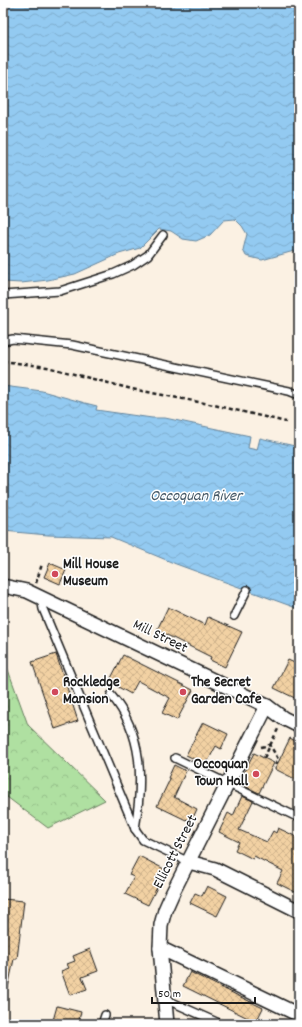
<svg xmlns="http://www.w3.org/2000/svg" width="302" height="1027" font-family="Dekko,sans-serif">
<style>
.forest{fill:url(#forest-crowns);stroke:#667e5e}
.water{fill:url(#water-waves);stroke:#63849c}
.building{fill:url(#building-cross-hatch);stroke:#1c1c1c}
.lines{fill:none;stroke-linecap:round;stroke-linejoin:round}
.service-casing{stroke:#1c1c1c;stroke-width:10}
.minor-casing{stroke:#1c1c1c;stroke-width:16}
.path{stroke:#1c1c1c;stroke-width:2.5;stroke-dasharray:4 3;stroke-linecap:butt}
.service{stroke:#fff;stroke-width:7}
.minor{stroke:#fff;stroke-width:13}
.poi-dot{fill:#d1495b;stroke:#fff;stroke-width:1.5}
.labels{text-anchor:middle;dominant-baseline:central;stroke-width:3;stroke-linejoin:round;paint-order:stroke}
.poi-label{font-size:15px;font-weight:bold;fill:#1c1c1c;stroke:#fff;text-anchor:start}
.street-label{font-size:15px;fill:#1c1c1c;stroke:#fff}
.water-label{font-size:16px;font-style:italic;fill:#465967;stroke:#fff}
</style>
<defs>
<pattern id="forest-crowns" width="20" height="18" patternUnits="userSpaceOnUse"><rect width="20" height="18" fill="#afe0a1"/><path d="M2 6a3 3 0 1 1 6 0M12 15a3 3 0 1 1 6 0" fill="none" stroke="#96c08a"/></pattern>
<pattern id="water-waves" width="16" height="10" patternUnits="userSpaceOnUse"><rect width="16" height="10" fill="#93caf1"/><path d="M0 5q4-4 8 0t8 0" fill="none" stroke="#7eadce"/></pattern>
<pattern id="building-cross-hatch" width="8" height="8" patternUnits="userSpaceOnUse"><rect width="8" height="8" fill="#f2d1a3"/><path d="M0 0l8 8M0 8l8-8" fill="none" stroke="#cfb38c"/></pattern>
</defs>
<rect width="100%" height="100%" fill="#fbf1e3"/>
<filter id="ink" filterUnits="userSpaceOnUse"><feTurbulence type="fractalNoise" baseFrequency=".025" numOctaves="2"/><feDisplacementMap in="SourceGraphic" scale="8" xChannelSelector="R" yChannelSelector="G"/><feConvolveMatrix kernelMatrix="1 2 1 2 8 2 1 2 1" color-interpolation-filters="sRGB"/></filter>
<g filter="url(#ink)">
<polygon class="forest" points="3,656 28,725 105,800 48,828 3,794"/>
<g class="water">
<polygon points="3,3 299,3 299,256 294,251 262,260 246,256 243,250 247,234 242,226 235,219 224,220 210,235 196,241 183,239 171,231 159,229 140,248 119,254 75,274 48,280 21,283 3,282"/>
<polygon points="3,386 42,391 85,403 97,406 96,410 152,418 165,418 250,436 248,448 257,450 260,438 299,447 299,609 176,564 111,537 48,535 3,531"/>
</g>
<g class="building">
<polygon points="50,563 66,570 60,584 44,577"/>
<polygon points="168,607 205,625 208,617 242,632 225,667 210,660 211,657 157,630"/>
<polygon points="56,654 78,721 55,729 32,662"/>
<polygon points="123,655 193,690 177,720 162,713 170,698 138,681 131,694 109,682"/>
<polygon points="288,660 299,665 299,700 274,688"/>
<polygon points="203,722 228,734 221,749 216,746 208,761 207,760 205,764 186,755"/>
<polygon points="290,738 299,743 299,781 275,769"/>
<polygon points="254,753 274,763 259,793 238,783"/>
<polygon points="174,765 186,771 174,797 197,809 191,822 187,819 186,820 157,806 170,779 168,778"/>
<polygon points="242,796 253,801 239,830 267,842 273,831 276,833 278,828 299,838 299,894 277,883 283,871 254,856 253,859 235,850 239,842 219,832 228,813 233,816"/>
<polygon points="139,856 166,870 148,905 125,894 134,877 129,875"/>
<polygon points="207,886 227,896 217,916 190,903 195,893 202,896"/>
<polygon points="3,899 24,901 17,959 14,959 8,988 3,987"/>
<polygon points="90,949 98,971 82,977 87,989 70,995 61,971 69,968 67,964 75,961 73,956"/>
<polygon points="190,972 263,1008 256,1022 183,986"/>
<polygon points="57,1006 81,1012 78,1024 52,1024"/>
</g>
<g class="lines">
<defs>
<g id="service">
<polyline points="3,295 60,291 113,274 133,265 148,255 163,235"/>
<polyline points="3,341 13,339 72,345 289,391 299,395"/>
<polyline points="41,598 43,609 135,829 143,840 189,862"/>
<polyline points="234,616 247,590"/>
<path d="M111 695C144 734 143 781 135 829"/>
<polyline points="175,758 299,818"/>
<polyline points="165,999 221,1024"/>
<polyline points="102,1024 105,1015"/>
</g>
<g id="minor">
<polyline points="3,586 27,591 267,706 283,718 299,726"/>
<polyline points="189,862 215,869 299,911"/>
<polyline points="160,948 299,1015"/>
<polyline points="167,1024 160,948 161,925 165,910 173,892 267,706"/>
</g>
</defs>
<use href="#service" class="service-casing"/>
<use href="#minor" class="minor-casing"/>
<g class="path">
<polyline points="3,361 47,367 132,389 214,405 286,422"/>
<polyline points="36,583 42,564"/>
<polyline points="261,747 270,745 278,759 274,768"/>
<polyline points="264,758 278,729"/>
</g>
<use href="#service" class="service"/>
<use href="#minor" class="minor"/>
</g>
</g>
<g class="poi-dot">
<circle cx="55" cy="574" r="4"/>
<circle cx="55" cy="692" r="4"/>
<circle cx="183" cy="692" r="4"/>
<circle cx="256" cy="774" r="4"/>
</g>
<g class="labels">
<g class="poi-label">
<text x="63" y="565">Mill House<tspan x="63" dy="17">Museum</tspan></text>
<text x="63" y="683">Rockledge<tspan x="63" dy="17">Mansion</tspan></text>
<text x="191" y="683">The Secret<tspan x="191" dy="17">Garden Cafe</tspan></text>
<text x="248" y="765" text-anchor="end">Occoquan<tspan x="248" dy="17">Town Hall</tspan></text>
</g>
<g class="street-label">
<text transform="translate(160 637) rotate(26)">Mill Street</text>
<text transform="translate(176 852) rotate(-63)">Ellicott Street</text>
</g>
<g class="water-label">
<text x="196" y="496">Occoquan River</text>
</g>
</g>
<rect width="302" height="1027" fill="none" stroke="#fff" stroke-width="16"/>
<rect x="8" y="8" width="286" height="1011" fill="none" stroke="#1c1c1c" stroke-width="1.5" filter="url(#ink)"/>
<path d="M152 997v6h103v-6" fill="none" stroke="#1c1c1c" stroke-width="2"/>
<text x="158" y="997" font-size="12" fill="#1c1c1c" stroke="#ffffff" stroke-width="3" paint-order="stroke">50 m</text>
</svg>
